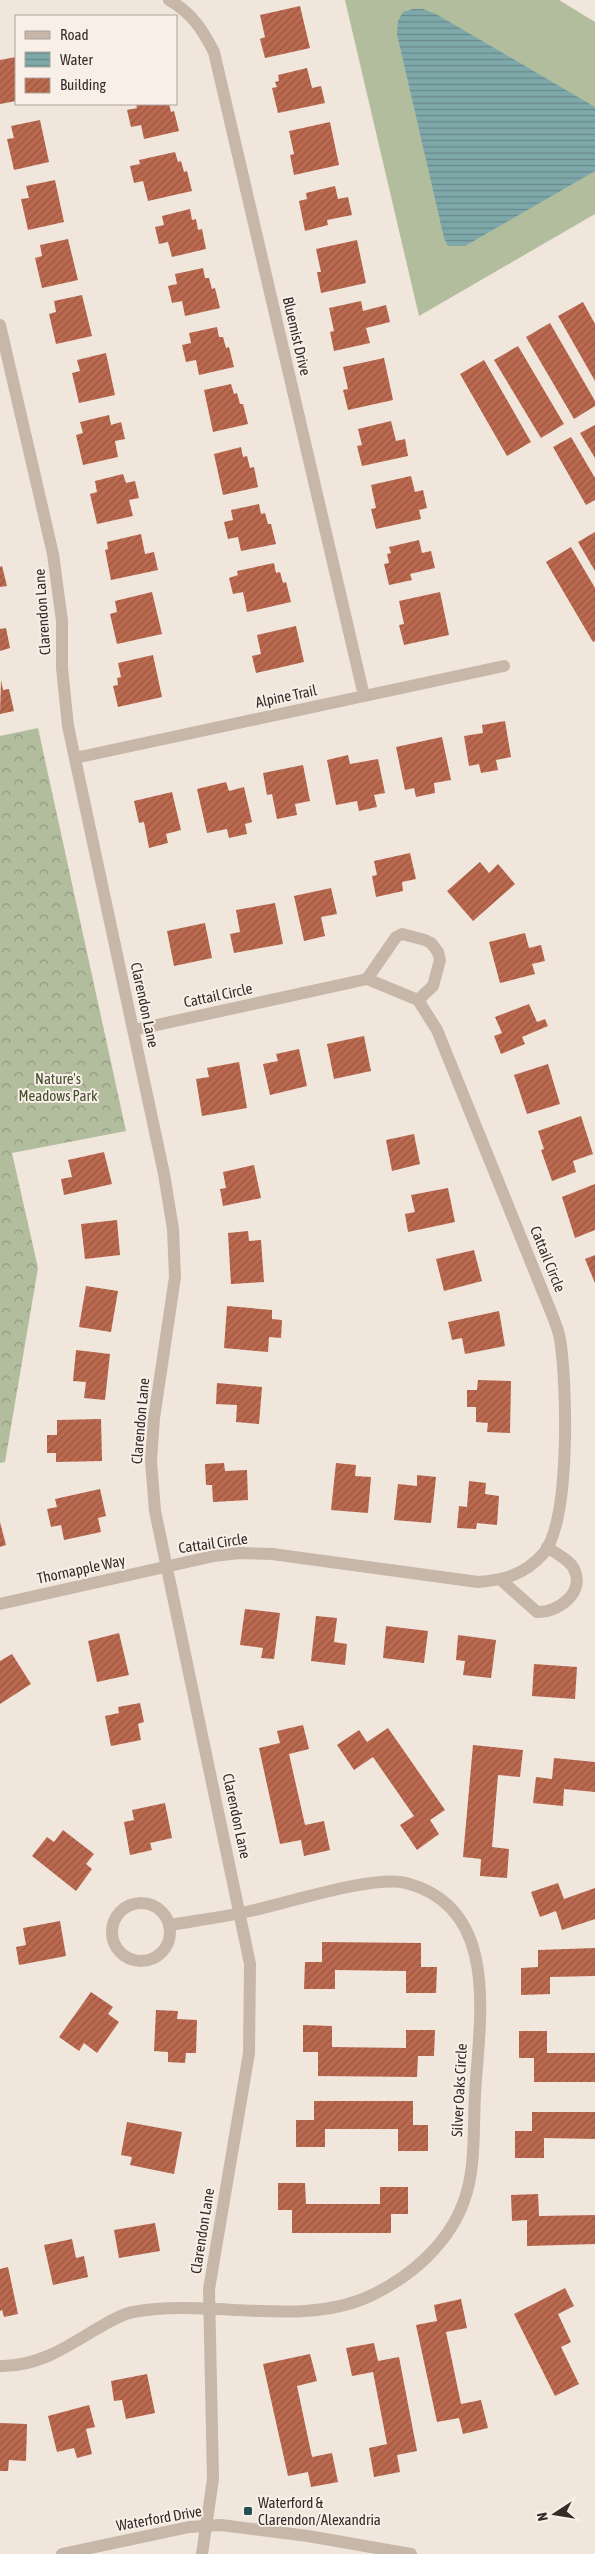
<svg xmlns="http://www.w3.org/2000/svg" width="595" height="2554" font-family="'Asap Condensed',sans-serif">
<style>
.grass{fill:#b2bd9d}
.forest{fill:url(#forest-crowns)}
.water{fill:url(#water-rules)}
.building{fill:url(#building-hatch)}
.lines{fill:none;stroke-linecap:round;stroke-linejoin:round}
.minor{stroke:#c6b7a9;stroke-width:12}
.poi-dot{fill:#224f52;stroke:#f8f0e8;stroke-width:2}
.labels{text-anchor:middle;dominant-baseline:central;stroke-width:4;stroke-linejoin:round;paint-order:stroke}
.street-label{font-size:15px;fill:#342c28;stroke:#f8f0e8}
.park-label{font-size:15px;fill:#44502e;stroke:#f8f0e8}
.poi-label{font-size:15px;fill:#342c28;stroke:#f8f0e8;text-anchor:start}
</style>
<defs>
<pattern id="forest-crowns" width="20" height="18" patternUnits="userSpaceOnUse" patternTransform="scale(1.25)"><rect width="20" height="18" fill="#b2bd9d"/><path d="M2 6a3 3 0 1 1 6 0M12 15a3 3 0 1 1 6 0" fill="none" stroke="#929a80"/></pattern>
<pattern id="water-rules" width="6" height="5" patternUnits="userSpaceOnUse" patternTransform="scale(1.25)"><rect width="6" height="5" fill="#7ea8aa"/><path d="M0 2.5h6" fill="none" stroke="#68898a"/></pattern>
<pattern id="building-hatch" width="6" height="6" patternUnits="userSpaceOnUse" patternTransform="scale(1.25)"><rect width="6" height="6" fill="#bb694f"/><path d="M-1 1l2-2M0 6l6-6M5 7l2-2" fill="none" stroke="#995742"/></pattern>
</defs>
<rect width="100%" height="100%" fill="#f0e6dc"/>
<polygon class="grass" points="345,0 559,0 595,22 595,214 419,316"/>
<polygon class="forest" points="38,728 126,1131 12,1153 38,1268 5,1462 0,1463 0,736"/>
<polygon class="water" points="413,9 423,9 436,14 595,107 595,171 465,246 448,246 444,238 397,34 398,21 403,12"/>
<g class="building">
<polygon points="300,6 310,48 265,58 260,39 265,37 260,15"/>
<polygon points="16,57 16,101 0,104 0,60"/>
<polygon points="307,68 312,88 321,86 325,103 278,113 272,88 277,87 275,82 279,81 278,75"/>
<polygon points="136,104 169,104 171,112 174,111 179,131 144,139 141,125 131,127 127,110 137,108"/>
<polygon points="40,120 49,162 14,170 7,139 14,138 11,126"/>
<polygon points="330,122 339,165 294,175 290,155 294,154 289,131"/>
<polygon points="175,152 178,162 181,161 184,172 187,171 192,191 148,201 143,181 134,183 130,166 140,164 139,160"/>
<polygon points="55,180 64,222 28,230 21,199 29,198 26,186"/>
<polygon points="335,186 338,199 348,197 352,215 327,220 328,225 305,231 299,201 307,199 306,193"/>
<polygon points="190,209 192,220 196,219 198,230 202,229 206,249 172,257 168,242 159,244 155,227 164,225 162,216"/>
<polygon points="68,239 78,280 42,288 35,258 42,256 40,245"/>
<polygon points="357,240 366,283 321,293 317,272 321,272 316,249"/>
<polygon points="203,268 205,278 209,278 212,289 215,288 220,308 185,316 182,301 172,303 168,286 177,284 175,274"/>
<polygon points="82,295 92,336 56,344 49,314 56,312 54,301"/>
<polygon points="361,301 363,311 386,305 390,322 366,328 370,343 334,351 330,332 334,331 329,308"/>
<polygon points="583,302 595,324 595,381 558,316"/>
<polygon points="550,323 595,401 595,406 574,419 526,337"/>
<polygon points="217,327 219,337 223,337 226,348 229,347 234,367 199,375 196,360 186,362 182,345 191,343 189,333"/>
<polygon points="518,346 564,424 541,438 494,360"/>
<polygon points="106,353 115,395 79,403 72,373 80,371 77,360"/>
<polygon points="384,358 393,400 348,410 343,390 348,389 343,367"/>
<polygon points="484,360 531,442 507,456 460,374"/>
<polygon points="231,384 234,394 237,393 240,404 243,404 248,424 213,432 204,390"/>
<polygon points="109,415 111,425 121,422 125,439 115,441 118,457 83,465 76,435 83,433 80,422"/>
<polygon points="391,421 396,441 405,439 408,456 362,466 357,446 362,445 358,429"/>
<polygon points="595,425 595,458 580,433"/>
<polygon points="571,437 595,478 595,500 586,505 553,447"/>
<polygon points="241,447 243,457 247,456 250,468 254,467 258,487 223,495 214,454"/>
<polygon points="123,474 126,483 135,481 139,498 129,500 133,516 97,524 90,494 97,492 95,481"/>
<polygon points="411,476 415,492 423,490 427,508 419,510 421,519 376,529 371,509 376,508 371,485"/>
<polygon points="259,504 261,514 265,513 268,524 271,524 276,544 241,551 238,537 228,539 224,522 233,520 231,510"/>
<polygon points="595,532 595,571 578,542"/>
<polygon points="141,534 145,554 154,552 158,570 111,580 105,550 108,549 107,542"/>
<polygon points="419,540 422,553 431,551 435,568 410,574 412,580 389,585 384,564 389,563 387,554 391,553 389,547"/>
<polygon points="571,547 595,588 595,641 593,642 546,562"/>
<polygon points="274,563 276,573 280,572 283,583 286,582 291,602 247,612 243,592 233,594 229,578 238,575 237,571"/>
<polygon points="2,566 7,586 0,587 0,567"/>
<polygon points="152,592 162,634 117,644 110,614 117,612 115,601"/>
<polygon points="440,592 449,635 404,645 399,625 404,624 399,601"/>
<polygon points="296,626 304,662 256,673 252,656 261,654 257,635"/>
<polygon points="6,628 10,648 0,651 0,629"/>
<polygon points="153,655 162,697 118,707 113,686 118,685 117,678 121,677 118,663"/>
<polygon points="1,680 3,690 9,689 14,711 0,714"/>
<polygon points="505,721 511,757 496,760 498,770 481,773 479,764 469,766 464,736 483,733 482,725"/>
<polygon points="442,737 451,780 434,783 435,793 416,797 414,788 405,790 396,747"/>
<polygon points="348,755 350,764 378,759 385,793 374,795 377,807 359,811 357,801 336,805 327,760"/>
<polygon points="303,765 310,801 295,804 297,815 277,819 272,794 267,795 263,773"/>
<polygon points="226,782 229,791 244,787 252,822 245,824 247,834 229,838 227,829 207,833 197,789"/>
<polygon points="172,792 181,830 166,834 168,843 149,848 144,822 139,823 134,801"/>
<polygon points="410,853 416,879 402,882 403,891 376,897 372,876 377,875 374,861"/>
<polygon points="480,862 489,873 498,864 515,884 473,921 447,891"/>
<polygon points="331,888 337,914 321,917 325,936 304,941 294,896"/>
<polygon points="275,903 283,944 234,953 230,934 240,932 236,910"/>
<polygon points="205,923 212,958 174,966 167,931"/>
<polygon points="525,933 529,948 541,945 545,961 532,964 535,974 500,983 489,942"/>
<polygon points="529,1004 537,1022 545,1019 548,1026 522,1037 525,1044 501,1054 494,1036 502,1033 495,1017"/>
<polygon points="364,1036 371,1071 334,1079 327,1044"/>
<polygon points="299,1049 307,1086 270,1095 263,1064 278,1061 276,1054"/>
<polygon points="239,1062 247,1108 202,1116 196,1079 209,1077 207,1068"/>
<polygon points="548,1064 560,1104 527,1114 514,1075"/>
<polygon points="581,1116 593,1154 573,1161 576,1172 552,1181 541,1150 544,1149 538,1131"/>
<polygon points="414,1134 420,1164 392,1171 386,1140"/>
<polygon points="104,1152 112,1184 64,1195 61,1179 72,1177 68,1160"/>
<polygon points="254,1165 261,1198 223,1206 220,1189 226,1188 223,1172"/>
<polygon points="595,1184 595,1230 575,1238 562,1197"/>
<polygon points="448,1188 455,1222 408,1232 405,1214 415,1212 411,1195"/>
<polygon points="117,1220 120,1255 85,1259 81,1224"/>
<polygon points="248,1231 249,1241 261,1240 264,1282 231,1284 228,1233"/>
<polygon points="474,1250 482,1281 444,1291 436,1259"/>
<polygon points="595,1255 595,1283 585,1259"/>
<polygon points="86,1286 118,1291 111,1332 79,1327"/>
<polygon points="227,1306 272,1310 272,1319 282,1320 281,1338 269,1337 268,1352 224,1348"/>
<polygon points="499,1311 505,1346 465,1354 462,1338 452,1340 448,1322"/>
<polygon points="76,1350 110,1354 105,1400 84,1398 86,1382 73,1381"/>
<polygon points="478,1380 511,1381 510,1433 487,1432 488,1423 476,1422 476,1407 467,1407 467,1390 477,1390"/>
<polygon points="217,1383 262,1387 259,1424 236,1422 237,1405 216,1404"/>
<polygon points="101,1419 102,1461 56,1462 56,1453 47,1453 47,1435 57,1435 57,1420"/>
<polygon points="224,1463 225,1471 247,1470 248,1500 213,1502 212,1485 206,1485 205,1464"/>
<polygon points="336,1463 356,1465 355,1476 371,1477 368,1513 331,1510"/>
<polygon points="417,1475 436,1477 431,1523 394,1520 398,1484 417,1486"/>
<polygon points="469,1481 486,1483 485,1494 499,1496 497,1525 477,1523 476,1529 457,1528 459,1506 467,1507"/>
<polygon points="100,1489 106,1516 98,1518 101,1532 64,1540 61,1525 51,1527 47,1509 57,1507 55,1499"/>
<polygon points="0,1522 6,1545 0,1547"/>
<polygon points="245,1609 280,1613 274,1659 261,1658 263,1648 240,1645"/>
<polygon points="316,1616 337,1618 334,1642 347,1644 345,1665 311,1661"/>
<polygon points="386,1626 428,1631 424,1663 383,1658"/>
<polygon points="119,1633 129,1675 97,1682 88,1641"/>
<polygon points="458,1635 496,1640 491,1678 463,1675 465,1661 456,1660"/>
<polygon points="12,1654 31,1684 0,1704 0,1661"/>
<polygon points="534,1664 577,1667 575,1699 532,1696"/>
<polygon points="140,1703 144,1722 138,1724 141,1740 111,1746 105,1716 119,1713 118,1707"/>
<polygon points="303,1725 309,1749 289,1754 305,1825 324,1821 330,1850 304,1856 301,1840 280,1844 259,1748 280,1743 277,1731"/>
<polygon points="388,1728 445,1810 430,1820 439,1834 417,1850 400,1825 414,1816 373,1757 354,1770 337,1745 359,1730 367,1742"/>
<polygon points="473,1745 523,1750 520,1777 498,1775 492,1847 509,1849 507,1878 480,1876 481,1859 463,1857"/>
<polygon points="554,1758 595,1762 595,1792 564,1789 563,1806 533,1803 536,1777 552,1779"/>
<polygon points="165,1803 172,1838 150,1843 152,1850 130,1855 124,1822 134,1820 132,1810"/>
<polygon points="63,1830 94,1854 86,1864 92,1869 76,1891 32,1856 47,1837 54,1842"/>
<polygon points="558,1883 564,1899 595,1888 595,1919 562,1930 556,1911 540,1917 531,1892"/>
<polygon points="60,1921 66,1956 19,1965 16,1947 26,1945 23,1928"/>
<polygon points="322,1942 421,1943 421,1967 437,1967 436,1993 406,1993 406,1971 335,1970 335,1989 304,1989 305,1962 322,1962"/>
<polygon points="595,1948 595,1976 550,1977 550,1994 521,1995 521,1968 538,1967 538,1950"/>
<polygon points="91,1992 113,2007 108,2014 119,2022 97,2053 84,2043 79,2051 59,2037"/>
<polygon points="156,2010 178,2011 177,2019 197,2020 196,2053 186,2053 185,2063 168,2062 168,2052 154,2051"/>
<polygon points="303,2025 332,2026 332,2047 406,2048 406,2030 435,2030 434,2056 418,2056 417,2077 318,2076 318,2052 303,2052"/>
<polygon points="519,2031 547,2031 547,2053 595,2053 595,2082 534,2082 534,2058 519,2058"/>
<polygon points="314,2101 413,2101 413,2125 428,2125 428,2151 398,2151 398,2129 325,2129 325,2147 296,2147 296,2120 314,2120"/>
<polygon points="532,2112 595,2112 595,2139 544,2138 544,2158 515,2158 515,2131 532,2131"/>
<polygon points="127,2122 182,2132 174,2174 130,2165 132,2157 121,2155"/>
<polygon points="278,2183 305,2183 306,2204 380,2204 380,2187 408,2187 408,2214 391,2214 391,2233 292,2233 292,2210 278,2210"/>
<polygon points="538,2194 539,2216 595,2215 595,2244 527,2246 527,2220 512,2221 511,2195"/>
<polygon points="155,2223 160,2251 119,2258 114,2230"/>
<polygon points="72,2239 76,2258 84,2256 88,2277 53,2285 44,2245"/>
<polygon points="8,2267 18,2314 4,2317 2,2310 0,2311 0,2269"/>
<polygon points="565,2288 574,2306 558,2314 571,2342 561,2347 579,2384 555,2396 514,2314"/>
<polygon points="461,2299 467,2328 446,2332 461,2404 481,2400 488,2428 463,2434 459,2418 437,2422 416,2325 437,2321 434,2305"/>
<polygon points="374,2343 378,2361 399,2357 417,2451 397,2455 400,2472 374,2477 369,2448 387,2444 373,2372 352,2376 346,2348"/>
<polygon points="310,2354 317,2381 297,2386 312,2457 332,2453 338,2482 311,2487 308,2472 288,2476 263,2364"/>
<polygon points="147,2374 155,2413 126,2419 122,2400 114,2401 111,2381"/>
<polygon points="89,2405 95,2427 86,2429 92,2454 77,2458 74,2448 57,2452 48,2416"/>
<polygon points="0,2423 27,2424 26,2461 9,2460 8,2471 0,2471"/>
</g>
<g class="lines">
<g class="minor">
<path d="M169 0C192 13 202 29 214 52L364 696"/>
<polyline points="0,325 53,554 62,621 62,668 68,726 164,1174 173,1229 175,1277 154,1418 151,1461 155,1511 250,1964 249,2053 209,2289 213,2479 202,2554"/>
<polyline points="75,758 504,666"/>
<polyline points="367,979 396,937 402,934 425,940 431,943 438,952 440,960 433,986 418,1000"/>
<path d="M501 1580 537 1612C557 1613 586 1593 574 1569 570 1560 555 1553 547 1547"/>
<path d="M0 1604 214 1556 239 1553 272 1554 478 1582C504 1580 524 1575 543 1554 571 1522 567 1383 560 1339 558 1328 553 1317 549 1307L437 1030 418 1000 367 979 134 1030"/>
<circle cx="141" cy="1932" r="29"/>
<path d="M0 2366C35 2367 64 2349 93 2331 106 2324 118 2315 133 2312 210 2298 302 2329 372 2295 412 2276 449 2243 464 2201 476 2169 473 2129 475 2095 479 2021 502 1908 406 1883 373 1874 279 1906 241 1913 217 1918 193 1921 169 1925"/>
<polyline points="62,2554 189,2527 221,2525 308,2536 411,2554"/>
</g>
</g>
<rect class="poi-dot" x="243" y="2506" width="10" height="10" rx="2.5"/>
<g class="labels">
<g class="street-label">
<text transform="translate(297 336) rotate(77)">Bluemist Drive</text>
<text transform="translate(42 612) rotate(-94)">Clarendon Lane</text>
<text transform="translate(286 696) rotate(-12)">Alpine Trail</text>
<text transform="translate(218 995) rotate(-12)">Cattail Circle</text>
<text transform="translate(145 1005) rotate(78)">Clarendon Lane</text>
<text transform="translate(548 1259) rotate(68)">Cattail Circle</text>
<text transform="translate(140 1421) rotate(-85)">Clarendon Lane</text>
<text transform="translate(213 1543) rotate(-8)">Cattail Circle</text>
<text transform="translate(81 1569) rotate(-12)">Thornapple Way</text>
<text transform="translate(237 1816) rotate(78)">Clarendon Lane</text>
<text transform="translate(459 2090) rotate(-87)">Silver Oaks Circle</text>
<text transform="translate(202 2231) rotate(-81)">Clarendon Lane</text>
<text transform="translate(159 2518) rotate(-10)">Waterford Drive</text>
</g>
<g class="park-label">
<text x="58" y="1078">Nature's<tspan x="58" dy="17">Meadows Park</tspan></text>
</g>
<g class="poi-label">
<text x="258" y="2502">Waterford &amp;<tspan x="258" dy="17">Clarendon/Alexandria</tspan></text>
</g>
</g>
<rect x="15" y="15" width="162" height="90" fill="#f8f0e8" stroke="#aaa29b"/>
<rect x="25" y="31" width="25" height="8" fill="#c6b7a9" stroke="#aaa29b"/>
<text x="60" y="40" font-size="15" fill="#342c28">Road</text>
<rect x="25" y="52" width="25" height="15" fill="url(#water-rules)" stroke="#aaa29b"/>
<text x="60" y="65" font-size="15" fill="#342c28">Water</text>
<rect x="25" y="78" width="25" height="15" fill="url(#building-hatch)" stroke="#aaa29b"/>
<text x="60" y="90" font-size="15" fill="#342c28">Building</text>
<g transform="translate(555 2514) rotate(258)" stroke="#f8f0e8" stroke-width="4" paint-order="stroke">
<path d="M0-4L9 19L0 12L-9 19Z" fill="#342c28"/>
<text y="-8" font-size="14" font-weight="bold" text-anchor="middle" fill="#342c28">N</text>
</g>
</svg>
